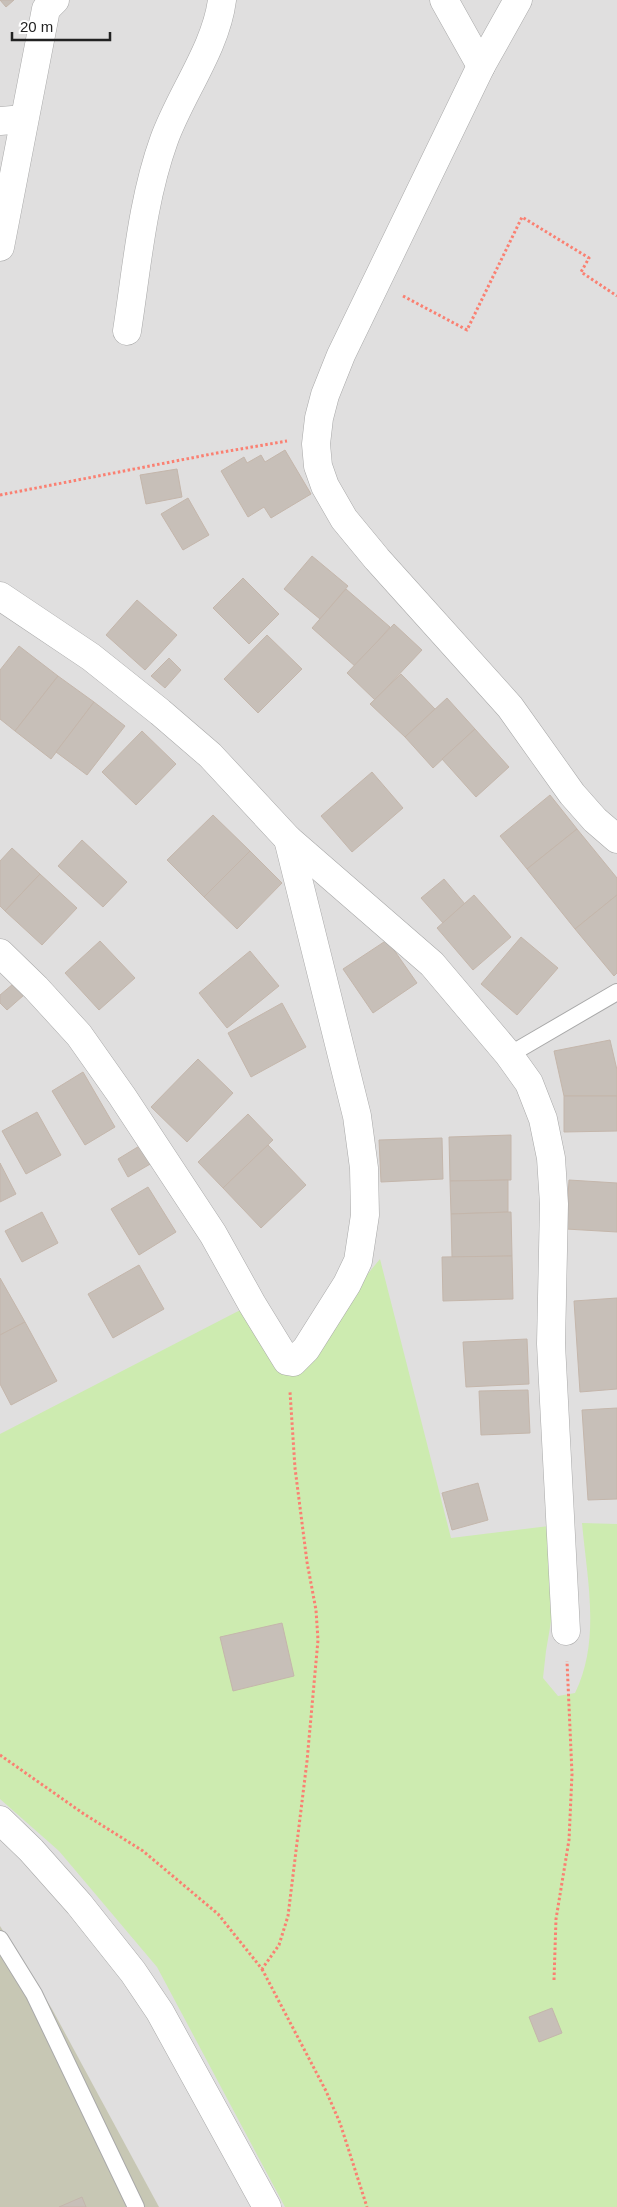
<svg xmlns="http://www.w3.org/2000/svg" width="617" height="2207" font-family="Arial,sans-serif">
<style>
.residential{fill:#e0dfdf}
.construction{fill:#c7c7b4}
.grass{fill:#cdebb0}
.building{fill:#c7bfb8;stroke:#c4b6ab}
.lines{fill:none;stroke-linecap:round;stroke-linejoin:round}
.lane-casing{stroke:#a9a9a9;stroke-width:18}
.street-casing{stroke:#a9a9a9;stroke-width:29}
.path{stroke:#fa8072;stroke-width:3;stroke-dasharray:2.5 2.5;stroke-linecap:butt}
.lane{stroke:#fff;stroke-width:16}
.street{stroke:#fff;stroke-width:28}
</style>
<rect width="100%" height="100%" fill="#f2efe9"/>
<rect class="residential" x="0" y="0" width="617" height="2207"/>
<polygon class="construction" points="0,1926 52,2009 159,2207 0,2207"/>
<path class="grass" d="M380 1259 451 1538 549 1526 555 1598 546 1651 543 1678 558 1696 575 1693C601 1640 587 1579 582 1523L617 1524V2207H285L157 1967 59 1851 0 1799V1434L252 1304 287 1361 306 1349Z"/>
<g class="building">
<polygon points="0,0 14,0 6,7"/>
<polygon points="285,450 311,494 271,518 264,507 248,517 221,471 244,457 247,463 261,455 265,462"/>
<polygon points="177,469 182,497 146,504 140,475"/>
<polygon points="188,498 209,535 183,550 161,514"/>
<polygon points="312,556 348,586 320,619 284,589"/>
<polygon points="243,578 279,614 249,644 213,608"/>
<polygon points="346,589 390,627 356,667 312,628"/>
<polygon points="137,600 177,635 145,670 106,635"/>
<polygon points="394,624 422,650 375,700 347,673"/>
<polygon points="267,635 302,669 258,713 224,679"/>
<polygon points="19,646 58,676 15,731 0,719 0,670"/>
<polygon points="169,658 181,670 165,688 151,676"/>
<polygon points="401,674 435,709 405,737 370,704"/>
<polygon points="58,676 94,702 51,759 15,731"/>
<polygon points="447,698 475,729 433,768 405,737"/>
<polygon points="94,702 125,726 87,775 56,752"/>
<polygon points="475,729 509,767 476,797 442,759"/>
<polygon points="142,731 176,764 136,805 102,772"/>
<polygon points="372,772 403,808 352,852 321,816"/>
<polygon points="550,795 577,829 527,869 500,836"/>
<polygon points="213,815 250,851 204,897 167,860"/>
<polygon points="577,829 617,878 617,895 575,929 527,869"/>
<polygon points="82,840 127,882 103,907 58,866"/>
<polygon points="12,848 40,874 5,911 0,906 0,861"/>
<polygon points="250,851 282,883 237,929 204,897"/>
<polygon points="40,874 77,908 42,945 5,911"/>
<polygon points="444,879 465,904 443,923 421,898"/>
<polygon points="474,895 511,937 473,970 437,928"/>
<polygon points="617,895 617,973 614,976 575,929"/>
<polygon points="521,937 558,968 517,1015 481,984"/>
<polygon points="387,940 417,983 373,1013 343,969"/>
<polygon points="100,941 135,978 99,1010 65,973"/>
<polygon points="250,951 279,986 227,1028 199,993"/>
<polygon points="13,984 24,995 7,1010 0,1003 0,995"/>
<polygon points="282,1003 306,1047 251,1077 228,1033"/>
<polygon points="610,1040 617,1070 617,1096 564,1096 554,1051"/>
<polygon points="198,1059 233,1093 187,1142 151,1107"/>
<polygon points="83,1072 115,1127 85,1145 52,1091"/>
<polygon points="564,1096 617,1096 617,1131 564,1132"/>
<polygon points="37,1112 61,1155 26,1174 2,1131"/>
<polygon points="248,1114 273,1140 223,1188 198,1162"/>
<polygon points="511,1135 511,1180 450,1181 449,1137"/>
<polygon points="442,1138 443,1179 381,1182 379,1140"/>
<polygon points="141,1145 152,1163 128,1177 118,1159"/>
<polygon points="268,1145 306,1185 261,1228 223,1188"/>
<polygon points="0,1163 16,1194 0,1202"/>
<polygon points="508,1180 508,1212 451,1214 450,1181"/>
<polygon points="569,1180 617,1183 617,1232 566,1229"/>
<polygon points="148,1187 176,1232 139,1255 111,1209"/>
<polygon points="42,1212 58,1243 22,1262 5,1231"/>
<polygon points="511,1212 512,1256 452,1257 451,1214"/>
<polygon points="512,1256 513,1299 443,1301 442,1257"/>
<polygon points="139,1265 164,1309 113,1338 88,1294"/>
<polygon points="0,1278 25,1322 0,1335"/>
<polygon points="617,1298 617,1389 580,1392 574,1301"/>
<polygon points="25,1322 57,1381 11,1405 0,1384 0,1335"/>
<polygon points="527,1339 529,1384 466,1387 463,1342"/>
<polygon points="528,1390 530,1433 481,1435 479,1391"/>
<polygon points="617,1408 617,1499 588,1500 582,1410"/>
<polygon points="478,1483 488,1520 452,1530 442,1493"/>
<polygon points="282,1623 294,1676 233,1691 220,1637"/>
<polygon points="552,2008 562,2033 539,2042 529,2017"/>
<polygon points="82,2197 86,2207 59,2207"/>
</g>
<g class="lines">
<defs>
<g id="lane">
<polyline points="509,1055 617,992"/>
<polyline points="0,1939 34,1994 136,2207"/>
</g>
<g id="street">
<polyline points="444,0 481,66"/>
<polyline points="518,0 481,66 341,355 325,395 319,418 316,444 318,466 325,486 344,519 377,559 510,707 572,794 595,820 617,839"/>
<polyline points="0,121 24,119"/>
<polyline points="0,247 46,9 55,0"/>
<path d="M127 331C137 267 142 201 164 140 180 95 216 48 222 0"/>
<polyline points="0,596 91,657 160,712 210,755 288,839 432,964 509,1055 529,1083 543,1119 551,1158 554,1204 551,1344 566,1631"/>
<polyline points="0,953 36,988 79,1035 122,1096 213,1234 252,1304 287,1361 293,1362 306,1349 347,1284 358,1261 365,1215 364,1168 357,1116 288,839"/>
<polyline points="0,1820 31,1850 79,1904 133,1972 160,2012 267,2207"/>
</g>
</defs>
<use href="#lane" class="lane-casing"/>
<use href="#street" class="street-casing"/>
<g class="path">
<polyline points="403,296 467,330 522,217 589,258 581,272 617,296"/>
<polyline points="0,495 217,453 287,441"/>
<polyline points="0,1755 84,1814 143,1851 218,1914 262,1969 279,1945 288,1916 307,1761 318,1640 316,1610 307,1562 295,1468 290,1392"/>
<polyline points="262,1969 326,2091 340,2123 367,2207"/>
<polyline points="554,1980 556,1919 569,1840 572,1774 567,1661"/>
</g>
<use href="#lane" class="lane"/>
<use href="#street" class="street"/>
</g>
<path d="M12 32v8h98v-8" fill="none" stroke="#222222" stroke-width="2.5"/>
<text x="20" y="32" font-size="15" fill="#222222" stroke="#ffffff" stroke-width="4" paint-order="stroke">20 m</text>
</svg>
